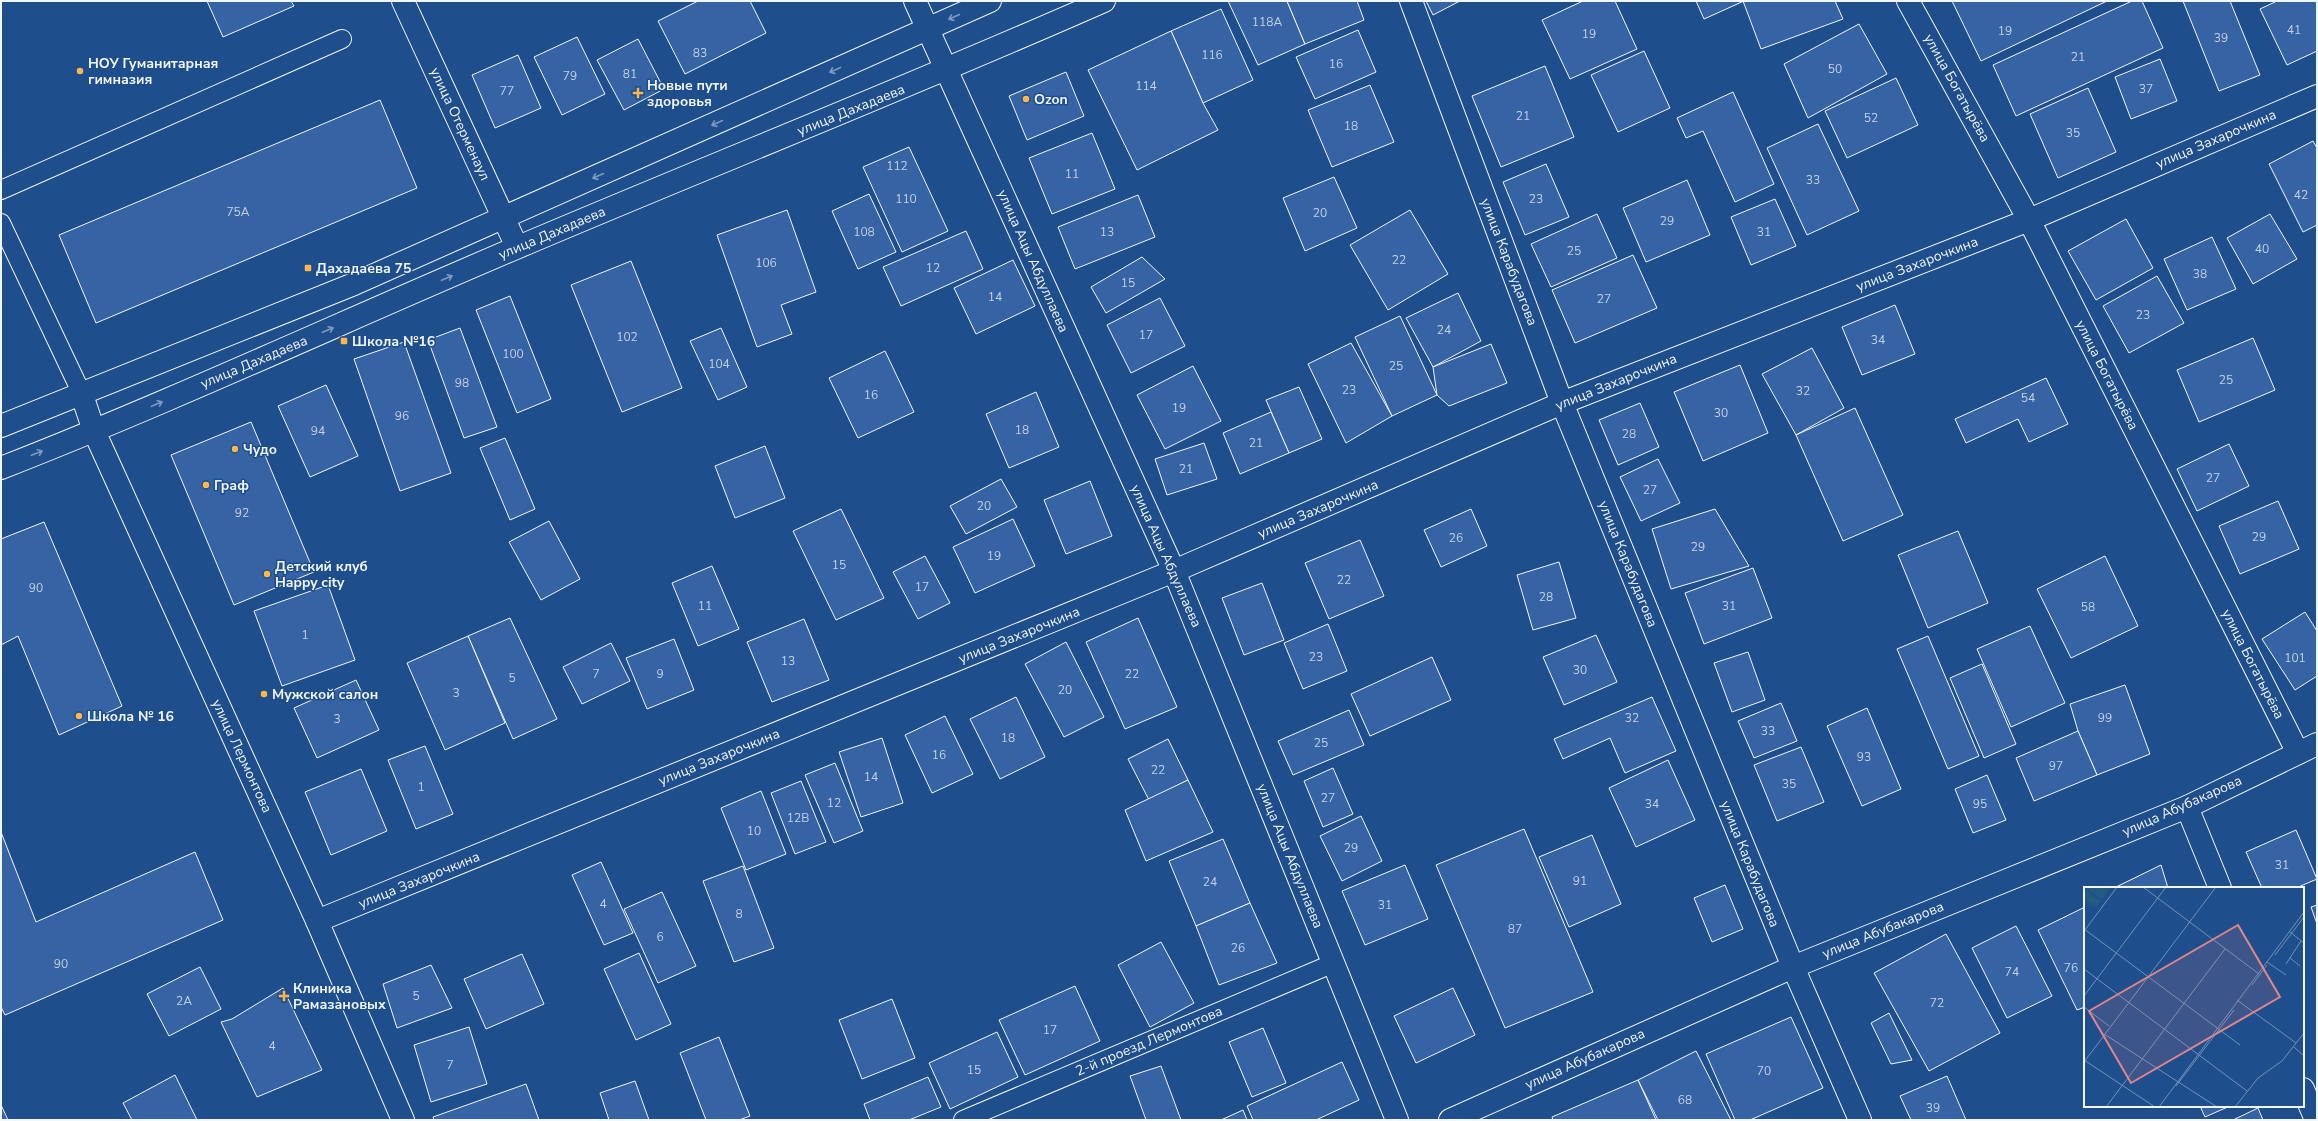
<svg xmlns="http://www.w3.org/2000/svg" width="2318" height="1121" font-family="'Nunito Sans',sans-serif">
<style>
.building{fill:#3563a3;stroke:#f2f6ff}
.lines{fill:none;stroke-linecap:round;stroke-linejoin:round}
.service-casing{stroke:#f2f6ff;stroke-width:20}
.minor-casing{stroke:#f2f6ff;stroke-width:24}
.primary-casing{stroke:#f2f6ff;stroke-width:24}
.service{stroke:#1f4e8c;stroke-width:18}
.minor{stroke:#1f4e8c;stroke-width:22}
.primary{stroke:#1f4e8c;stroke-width:22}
.oneway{stroke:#7e9ac0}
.poi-dot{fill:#ffb74d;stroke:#1f4e8c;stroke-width:1.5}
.labels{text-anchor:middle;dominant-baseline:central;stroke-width:3;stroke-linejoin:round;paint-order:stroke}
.number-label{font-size:12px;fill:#c3d1e8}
.poi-label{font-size:14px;font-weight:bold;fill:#f2f6ff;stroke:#1f4e8c;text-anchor:start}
.street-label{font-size:14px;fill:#f2f6ff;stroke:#1f4e8c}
.inset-road{fill:none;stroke:#7391ba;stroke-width:1}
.view{fill:#e38589;fill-opacity:0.15;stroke:#e38589;stroke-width:2}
.inset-edge{fill:none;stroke:#f2f6ff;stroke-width:2}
</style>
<rect width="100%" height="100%" fill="#1f4e8c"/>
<g class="building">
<polygon points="207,1 291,1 294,6 223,37"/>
<polygon points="698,1 750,1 766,33 685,74 658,21"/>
<polygon points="1228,1 1287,1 1305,44 1258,65"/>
<polygon points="1287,1 1357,1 1364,20 1305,44"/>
<polygon points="1426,1 1460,1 1433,15"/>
<polygon points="1583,1 1615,1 1637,49 1570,79 1542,20"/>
<polygon points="1696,1 1744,1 1704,19"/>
<polygon points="1743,1 1835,1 1843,19 1761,49"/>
<polygon points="1952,1 2107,1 1981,61"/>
<polygon points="2132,1 2142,1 2163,48 2016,116 1993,65"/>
<polygon points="2183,1 2230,1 2260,75 2219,91"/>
<polygon points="2277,1 2317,1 2317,51 2287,65 2260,9"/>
<polygon points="1221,9 1253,80 1203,103 1171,31"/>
<polygon points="1859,24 1887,74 1808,118 1784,64"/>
<polygon points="1358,30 1376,72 1315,99 1296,57"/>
<polygon points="1171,31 1203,103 1218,130 1137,170 1088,70"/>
<polygon points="577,37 605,94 562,115 534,57"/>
<polygon points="638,39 664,89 624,110 597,60"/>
<polygon points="1644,51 1670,108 1618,132 1591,75"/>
<polygon points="518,55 541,108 495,128 472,75"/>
<polygon points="2160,59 2177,101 2131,119 2115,77"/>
<polygon points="1545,66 1574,137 1501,167 1472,96"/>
<polygon points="1066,72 1084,116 1027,140 1009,96"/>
<polygon points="1896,78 1918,125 1847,158 1825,111"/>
<polygon points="1370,85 1394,142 1332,167 1308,110"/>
<polygon points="2088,88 2116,152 2058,178 2030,114"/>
<polygon points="1733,92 1774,184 1735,202 1703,131 1686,138 1677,118"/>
<polygon points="380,100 417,188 96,323 59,235"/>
<polygon points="1818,124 1859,211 1807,235 1767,148"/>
<polygon points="1092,133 1115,189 1052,214 1029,158"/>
<polygon points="2313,141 2317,148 2317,225 2303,232 2269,164"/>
<polygon points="909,147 948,231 902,252 863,167"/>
<polygon points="1546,164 1569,217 1525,235 1503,182"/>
<polygon points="1334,177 1357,228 1305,251 1283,198"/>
<polygon points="1687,180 1710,235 1646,262 1623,208"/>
<polygon points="869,194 896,252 858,269 832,211"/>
<polygon points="1138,195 1155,237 1075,269 1058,227"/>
<polygon points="1775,199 1796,246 1751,265 1731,217"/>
<polygon points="787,210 816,292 781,305 792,334 757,347 717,235"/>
<polygon points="1410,210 1448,274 1388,310 1350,245"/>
<polygon points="1597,214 1617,258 1551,287 1531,244"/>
<polygon points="2270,214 2297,259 2253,284 2227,238"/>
<polygon points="2126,219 2153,268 2096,300 2068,251"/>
<polygon points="966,231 983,269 901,306 883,267"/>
<polygon points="2212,237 2236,289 2187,310 2164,259"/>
<polygon points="1633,255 1657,308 1575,343 1552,290"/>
<polygon points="1142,257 1165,279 1106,313 1091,287"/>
<polygon points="1013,260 1035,306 976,334 954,288"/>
<polygon points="631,261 682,388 622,412 571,285"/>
<polygon points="2157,276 2184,323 2129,353 2103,306"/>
<polygon points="1458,293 1481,341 1433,367 1406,318"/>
<polygon points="510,296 551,399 517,413 476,310"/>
<polygon points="1160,298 1185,346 1131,373 1107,325"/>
<polygon points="1895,305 1915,354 1862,375 1842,327"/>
<polygon points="1400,316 1437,395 1392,416 1355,337"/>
<polygon points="460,328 497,427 464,438 428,340"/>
<polygon points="721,328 747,387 718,400 690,341"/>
<polygon points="2253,338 2275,390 2199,422 2177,370"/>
<polygon points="404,342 451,473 400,491 354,359"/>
<polygon points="1351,343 1392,416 1346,443 1308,364"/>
<polygon points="1491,344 1507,383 1449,406 1437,395 1433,367"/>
<polygon points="1812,348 1844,408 1796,435 1762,374"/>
<polygon points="885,351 914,412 858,438 829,378"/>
<polygon points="1740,365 1768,433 1703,461 1674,392"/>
<polygon points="1193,366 1221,421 1165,449 1137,395"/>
<polygon points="2046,378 2068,424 2029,442 2018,419 1966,443 1955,419"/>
<polygon points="326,385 358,456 310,477 278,406"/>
<polygon points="1299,387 1322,439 1289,453 1266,400"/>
<polygon points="1036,392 1059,447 1009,468 986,414"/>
<polygon points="1640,403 1659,447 1618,465 1599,420"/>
<polygon points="1855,408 1903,515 1843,541 1796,435"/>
<polygon points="1271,412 1289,453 1240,474 1223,433"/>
<polygon points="251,422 314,572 234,605 171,455"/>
<polygon points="505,438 535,509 510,520 480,448"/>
<polygon points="1204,443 1217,479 1167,495 1155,459"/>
<polygon points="2229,444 2249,486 2197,511 2177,469"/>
<polygon points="765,446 785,498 735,518 715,466"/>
<polygon points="1658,459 1680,503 1641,521 1620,477"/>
<polygon points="1001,479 1017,507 966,534 950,506"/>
<polygon points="1090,481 1112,536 1066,554 1044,500"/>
<polygon points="2278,501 2299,549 2240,574 2219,526"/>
<polygon points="841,509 884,598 836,620 793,531"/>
<polygon points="1471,509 1487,546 1441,567 1424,530"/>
<polygon points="1715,509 1749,566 1671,589 1652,529"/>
<polygon points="1013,519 1035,566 975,593 953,547"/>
<polygon points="549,521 580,579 541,600 509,542"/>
<polygon points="44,522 122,706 59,735 18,636 1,645 1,539"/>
<polygon points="1958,531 1988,603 1928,628 1898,555"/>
<polygon points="1360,540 1384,596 1329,619 1305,563"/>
<polygon points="925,556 950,603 918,619 893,572"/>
<polygon points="2105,556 2138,626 2071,658 2037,589"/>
<polygon points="1559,562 1576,618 1533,630 1517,575"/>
<polygon points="712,566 739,629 698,646 672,583"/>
<polygon points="1753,568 1772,618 1704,644 1685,593"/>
<polygon points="1262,583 1284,640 1244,655 1222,598"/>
<polygon points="328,585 355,660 282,686 254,611"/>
<polygon points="2305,612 2317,631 2317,676 2295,690 2262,639"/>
<polygon points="510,618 557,719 513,739 468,636"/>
<polygon points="1138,618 1177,707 1125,729 1086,642"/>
<polygon points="804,619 829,680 772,702 747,642"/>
<polygon points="1328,624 1347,671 1303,689 1284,643"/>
<polygon points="2030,626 2065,703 2011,727 1977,649"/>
<polygon points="1596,635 1617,682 1564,705 1543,657"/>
<polygon points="468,636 505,723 445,750 407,663"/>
<polygon points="1928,636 1979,756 1948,769 1897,649"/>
<polygon points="674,639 694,690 647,709 626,658"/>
<polygon points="1066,642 1104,717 1064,737 1025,664"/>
<polygon points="611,643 630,681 582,704 563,667"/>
<polygon points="1748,652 1765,700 1732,712 1714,663"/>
<polygon points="1432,657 1451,700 1370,736 1351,694"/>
<polygon points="1982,664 2016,744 1984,758 1950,678"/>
<polygon points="356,680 379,730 317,758 294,708"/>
<polygon points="2125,685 2150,754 2097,775 2078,731 2070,704"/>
<polygon points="1016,697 1045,757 1000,779 970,719"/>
<polygon points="1652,697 1676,751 1625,773 1610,738 1563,759 1554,739"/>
<polygon points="1781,703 1797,741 1754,758 1738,721"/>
<polygon points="1867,708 1901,789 1862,806 1827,726"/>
<polygon points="1349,710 1364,745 1293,775 1278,741"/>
<polygon points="945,716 973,774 932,793 905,735"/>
<polygon points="2078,731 2097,775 2034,801 2016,758"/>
<polygon points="882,738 903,803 861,817 839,752"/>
<polygon points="1168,739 1188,780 1149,800 1128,759"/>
<polygon points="425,746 453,814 416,829 388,760"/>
<polygon points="1801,747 1824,802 1777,821 1754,765"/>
<polygon points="1668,760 1695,820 1636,847 1609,788"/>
<polygon points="835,763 863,831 834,843 805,775"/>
<polygon points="1333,768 1353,814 1323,827 1304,781"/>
<polygon points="361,769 387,831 331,855 305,792"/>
<polygon points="1987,775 2006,820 1973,833 1955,789"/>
<polygon points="1188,780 1213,832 1146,861 1125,810"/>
<polygon points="801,781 826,842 795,854 771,793"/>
<polygon points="761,791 786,854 746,870 721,808"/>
<polygon points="1361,816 1382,861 1342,881 1320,836"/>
<polygon points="1524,829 1593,992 1505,1028 1436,865"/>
<polygon points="2296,830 2317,879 2296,888 2262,888 2246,852"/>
<polygon points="1,832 36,922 195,852 223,920 5,1015 1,1007"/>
<polygon points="1592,835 1621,904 1569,927 1539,857"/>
<polygon points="1223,839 1250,903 1196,926 1169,861"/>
<polygon points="601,862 633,933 604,945 572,875"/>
<polygon points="1405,865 1428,919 1365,945 1342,891"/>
<polygon points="2161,865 2168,888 2114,888"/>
<polygon points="743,866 774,948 734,962 703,881"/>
<polygon points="1725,885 1743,929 1712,942 1694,898"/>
<polygon points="662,892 696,966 658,983 624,909"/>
<polygon points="1250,903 1277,963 1219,985 1196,926"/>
<polygon points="2317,905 2317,924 2311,907"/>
<polygon points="2085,907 2085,1007 2077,1010 2038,930"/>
<polygon points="2016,926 2052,996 2007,1018 1972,948"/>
<polygon points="1946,934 2000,1033 1929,1071 1874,973"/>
<polygon points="1161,942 1194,1003 1150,1027 1118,965"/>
<polygon points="639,953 671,1024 636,1040 604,969"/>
<polygon points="522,954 544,1004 486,1029 464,979"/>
<polygon points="431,965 452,1008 397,1028 383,984"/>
<polygon points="200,967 221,1009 169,1036 147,994"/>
<polygon points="1075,986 1100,1041 1025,1075 999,1020"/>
<polygon points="283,988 322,1070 257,1097 221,1022 232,1019"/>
<polygon points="1453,988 1475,1035 1416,1063 1394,1016"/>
<polygon points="892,999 915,1058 862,1079 839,1020"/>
<polygon points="1889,1013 1912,1060 1891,1064 1871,1023"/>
<polygon points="1791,1017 1823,1088 1750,1120 1735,1120 1706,1054"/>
<polygon points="469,1027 487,1084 431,1102 414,1045"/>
<polygon points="1263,1028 1286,1083 1252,1097 1229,1042"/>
<polygon points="997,1032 1018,1077 950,1109 929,1063"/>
<polygon points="719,1037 750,1116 739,1120 706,1120 680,1053"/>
<polygon points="1696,1051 1731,1120 1658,1120 1638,1080"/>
<polygon points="1342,1062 1359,1100 1316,1120 1253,1120 1247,1106"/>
<polygon points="1161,1066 1181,1120 1146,1120 1130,1076"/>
<polygon points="175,1075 197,1120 132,1120 123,1103"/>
<polygon points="1947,1076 1966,1120 1911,1120 1900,1096"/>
<polygon points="928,1077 941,1107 909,1120 870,1120 864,1104"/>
<polygon points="1638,1080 1656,1120 1553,1120 1552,1117"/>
<polygon points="635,1081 649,1120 609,1120 600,1093"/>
<polygon points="526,1084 539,1120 434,1120 433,1117"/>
<polygon points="1,1105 8,1120 1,1120"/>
<polygon points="2200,1106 2230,1106 2205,1117"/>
<polygon points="2258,1108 2263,1120 2233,1120"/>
<polygon points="1243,1110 1247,1120 1221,1120"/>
</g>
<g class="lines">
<defs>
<g id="service">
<polyline points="1,190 342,39"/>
<polyline points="1,223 81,392"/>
<polyline points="963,1120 1334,963"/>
</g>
<g id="minor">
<polyline points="403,1 517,247"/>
<polyline points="915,1 1174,571 1397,1120"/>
<polyline points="1411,1 1562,403 1793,967 1860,1120"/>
<polyline points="1908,1 2029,220 2298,753"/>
<polyline points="81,392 94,431 317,921 403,1120"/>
<polyline points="2187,807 2220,888"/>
<polyline points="317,921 1174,571 1562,403 2029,220 2317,96"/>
<polyline points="2303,1089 2316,1120"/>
<polyline points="1450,1120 1793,967 2187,807 2317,744"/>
</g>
<g id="primary">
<polyline points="1,426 354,284 990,1"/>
<path d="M1 468C175 400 344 321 516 248 711 165 909 87 1104 1"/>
</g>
</defs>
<use href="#service" class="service-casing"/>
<use href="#minor" class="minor-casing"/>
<use href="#primary" class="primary-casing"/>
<use href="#service" class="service"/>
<use href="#minor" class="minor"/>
<use href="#primary" class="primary"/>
</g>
<defs><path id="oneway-shaft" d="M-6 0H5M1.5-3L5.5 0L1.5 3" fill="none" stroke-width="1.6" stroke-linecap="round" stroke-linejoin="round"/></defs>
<g class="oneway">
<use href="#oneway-shaft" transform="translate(954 17) rotate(156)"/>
<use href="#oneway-shaft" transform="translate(835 70) rotate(156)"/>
<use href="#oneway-shaft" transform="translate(717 123) rotate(156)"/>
<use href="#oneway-shaft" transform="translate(598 176) rotate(156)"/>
<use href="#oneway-shaft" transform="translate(447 278) rotate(-23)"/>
<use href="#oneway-shaft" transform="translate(328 330) rotate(-23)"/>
<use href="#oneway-shaft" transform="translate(157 404) rotate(-23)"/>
<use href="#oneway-shaft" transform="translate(37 453) rotate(-21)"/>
</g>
<g class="poi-dot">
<circle cx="80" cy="71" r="4"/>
<path d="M636 87h4v4h4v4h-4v4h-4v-4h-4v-4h4z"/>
<circle cx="1026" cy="99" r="4"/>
<rect x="304" y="264" width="8" height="8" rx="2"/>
<rect x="340" y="337" width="8" height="8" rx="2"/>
<circle cx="235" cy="449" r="4"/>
<circle cx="206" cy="485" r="4"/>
<circle cx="267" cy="574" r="4"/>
<circle cx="264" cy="694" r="4"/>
<circle cx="79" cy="716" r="4"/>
<path d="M282 990h4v4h4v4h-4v4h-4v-4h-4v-4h4z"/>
</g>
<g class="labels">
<g class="number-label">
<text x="1267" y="22">118А</text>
<text x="2294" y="30">41</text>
<text x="2005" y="31">19</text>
<text x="1589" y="34">19</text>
<text x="2221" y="38">39</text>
<text x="700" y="53">83</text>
<text x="1212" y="55">116</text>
<text x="2078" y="57">21</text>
<text x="1336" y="64">16</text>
<text x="1835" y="69">50</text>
<text x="630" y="74">81</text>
<text x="570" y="76">79</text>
<text x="1146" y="86">114</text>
<text x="2146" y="89">37</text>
<text x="507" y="91">77</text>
<text x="1523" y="116">21</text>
<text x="1871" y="118">52</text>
<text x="1351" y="126">18</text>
<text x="2073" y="133">35</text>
<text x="897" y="166">112</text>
<text x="1072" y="174">11</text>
<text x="1813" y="180">33</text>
<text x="2301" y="195">42</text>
<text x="906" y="199">110</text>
<text x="1536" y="199">23</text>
<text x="238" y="212">75А</text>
<text x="1320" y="213">20</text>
<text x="1667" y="221">29</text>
<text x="864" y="232">108</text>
<text x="1107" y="232">13</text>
<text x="1764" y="232">31</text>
<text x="2262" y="249">40</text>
<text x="1574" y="251">25</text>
<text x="1399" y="260">22</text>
<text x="766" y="263">106</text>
<text x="933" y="268">12</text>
<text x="2200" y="274">38</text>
<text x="1128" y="283">15</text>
<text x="995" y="297">14</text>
<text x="1604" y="299">27</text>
<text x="2143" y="315">23</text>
<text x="1444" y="330">24</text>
<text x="1146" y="335">17</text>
<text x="627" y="337">102</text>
<text x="1878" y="340">34</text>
<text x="513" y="354">100</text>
<text x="719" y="364">104</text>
<text x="1396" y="366">25</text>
<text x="2226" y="380">25</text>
<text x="462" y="383">98</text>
<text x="1349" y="390">23</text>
<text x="1803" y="391">32</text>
<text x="871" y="395">16</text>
<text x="2028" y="398">54</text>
<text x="1179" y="408">19</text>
<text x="1721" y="413">30</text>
<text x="402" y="416">96</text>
<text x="1022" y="430">18</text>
<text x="318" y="431">94</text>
<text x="1629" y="434">28</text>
<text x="1256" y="443">21</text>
<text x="1186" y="469">21</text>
<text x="2213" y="478">27</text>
<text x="1650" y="490">27</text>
<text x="984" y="506">20</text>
<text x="242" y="513">92</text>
<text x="2259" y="537">29</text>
<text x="1456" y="538">26</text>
<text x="1698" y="547">29</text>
<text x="994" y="556">19</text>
<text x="839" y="565">15</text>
<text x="1344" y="580">22</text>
<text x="922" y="587">17</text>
<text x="36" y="588">90</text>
<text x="1546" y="597">28</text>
<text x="705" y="606">11</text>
<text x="1729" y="606">31</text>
<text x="2088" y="607">58</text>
<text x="305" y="635">1</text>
<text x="1316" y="657">23</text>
<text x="2295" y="658">101</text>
<text x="788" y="661">13</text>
<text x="1580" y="670">30</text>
<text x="596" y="674">7</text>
<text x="660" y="674">9</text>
<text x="1132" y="674">22</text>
<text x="512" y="678">5</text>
<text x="1065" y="690">20</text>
<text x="456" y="693">3</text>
<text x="1632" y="718">32</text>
<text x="2105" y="718">99</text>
<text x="337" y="719">3</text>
<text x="1768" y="731">33</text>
<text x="1008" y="738">18</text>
<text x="1321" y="743">25</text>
<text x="939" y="755">16</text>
<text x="1864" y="757">93</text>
<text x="2056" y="766">97</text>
<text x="1158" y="770">22</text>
<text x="871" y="777">14</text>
<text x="1789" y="784">35</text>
<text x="421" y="787">1</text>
<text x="1328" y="798">27</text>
<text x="834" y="803">12</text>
<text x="1652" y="804">34</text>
<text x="1980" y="804">95</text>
<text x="798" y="818">12В</text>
<text x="754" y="831">10</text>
<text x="1351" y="848">29</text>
<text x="2282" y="865">31</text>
<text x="1580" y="881">91</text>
<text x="1210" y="882">24</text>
<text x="603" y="904">4</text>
<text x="1385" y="905">31</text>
<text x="739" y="914">8</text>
<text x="1515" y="929">87</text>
<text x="660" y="937">6</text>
<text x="1238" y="948">26</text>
<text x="61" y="964">90</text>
<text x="2071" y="968">76</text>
<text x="2012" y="972">74</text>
<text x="416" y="996">5</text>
<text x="184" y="1001">2А</text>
<text x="1937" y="1003">72</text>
<text x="1050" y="1030">17</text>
<text x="272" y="1046">4</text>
<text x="450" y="1065">7</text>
<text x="974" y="1070">15</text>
<text x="1764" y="1071">70</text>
<text x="1685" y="1100">68</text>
<text x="1933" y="1108">39</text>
</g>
<g class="poi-label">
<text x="88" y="63">НОУ Гуманитарная<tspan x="88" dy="16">гимназия</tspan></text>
<text x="647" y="85">Новые пути<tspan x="647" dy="16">здоровья</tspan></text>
<text x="1034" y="99">Ozon</text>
<text x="316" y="268">Дахадаева 75</text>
<text x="352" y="341">Школа №16</text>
<text x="243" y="449">Чудо</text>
<text x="214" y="485">Граф</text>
<text x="275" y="566">Детский клуб<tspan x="275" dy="16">Happy city</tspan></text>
<text x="272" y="694">Мужской салон</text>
<text x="87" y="716">Школа № 16</text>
<text x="293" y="988">Клиника<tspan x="293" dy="16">Рамазановых</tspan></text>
</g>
<g class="street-label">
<text transform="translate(1957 88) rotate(61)">улица Богатырёва</text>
<text transform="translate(851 110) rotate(-22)">улица Дахадаева</text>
<text transform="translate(460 124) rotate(65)">улица Отерменаул</text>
<text transform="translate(2216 139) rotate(-23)">улица Захарочкина</text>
<text transform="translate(552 233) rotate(-23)">улица Дахадаева</text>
<text transform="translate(1033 261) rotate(66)">улица Ацы Абдуллаева</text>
<text transform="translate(1509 262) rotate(69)">улица Карабудагова</text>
<text transform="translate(1917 264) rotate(-21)">улица Захарочкина</text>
<text transform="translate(254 362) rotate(-23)">улица Дахадаева</text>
<text transform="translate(2107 375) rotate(63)">улица Богатырёва</text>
<text transform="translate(1616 382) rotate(-22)">улица Захарочкина</text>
<text transform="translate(1318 509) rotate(-23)">улица Захарочкина</text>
<text transform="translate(1166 556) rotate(66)">улица Ацы Абдуллаева</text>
<text transform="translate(1628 564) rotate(68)">улица Карабудагова</text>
<text transform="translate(1019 635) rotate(-22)">улица Захарочкина</text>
<text transform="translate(2253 664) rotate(63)">улица Богатырёва</text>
<text transform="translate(242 756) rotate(65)">улица Лермонтова</text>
<text transform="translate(719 757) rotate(-22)">улица Захарочкина</text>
<text transform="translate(2182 806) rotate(-24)">улица Абубакарова</text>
<text transform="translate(1290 856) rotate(68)">улица Ацы Абдуллаева</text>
<text transform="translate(1750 864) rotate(68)">улица Карабудагова</text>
<text transform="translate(419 880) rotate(-22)">улица Захарочкина</text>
<text transform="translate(1883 930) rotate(-22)">улица Абубакарова</text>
<text transform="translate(1149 1041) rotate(-23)">2-й проезд Лермонтова</text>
<text transform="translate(1585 1059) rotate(-24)">улица Абубакарова</text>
</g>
</g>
<g transform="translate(2084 887)">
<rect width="220" height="220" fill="#1f4e8c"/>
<path d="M0 0H25L26 1 18 13ZM0 2 17 14 12 21 0 12Z" fill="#245a82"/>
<path class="inset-road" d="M59 0 175 87M0 42 156 158M1 43 33 0M206 45 220 56M191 68 220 30M206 71 216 79M183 75 202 88M202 77 217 54M0 82 163 204M168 98 183 78M0 109 82 0M153 113 212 156M0 120 25 139M20 147 133 220M210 160 220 169M0 173 71 220M0 175 132 0M92 199 150 123M22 220 141 62M75 220 220 25M151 220 174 191 198 174 220 146"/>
<path class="view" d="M154 38 196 110 47 196 5 124Z"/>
<rect width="220" height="220" class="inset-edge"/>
</g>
<rect width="2318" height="1121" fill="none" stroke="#f2f6ff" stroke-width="4"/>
</svg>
